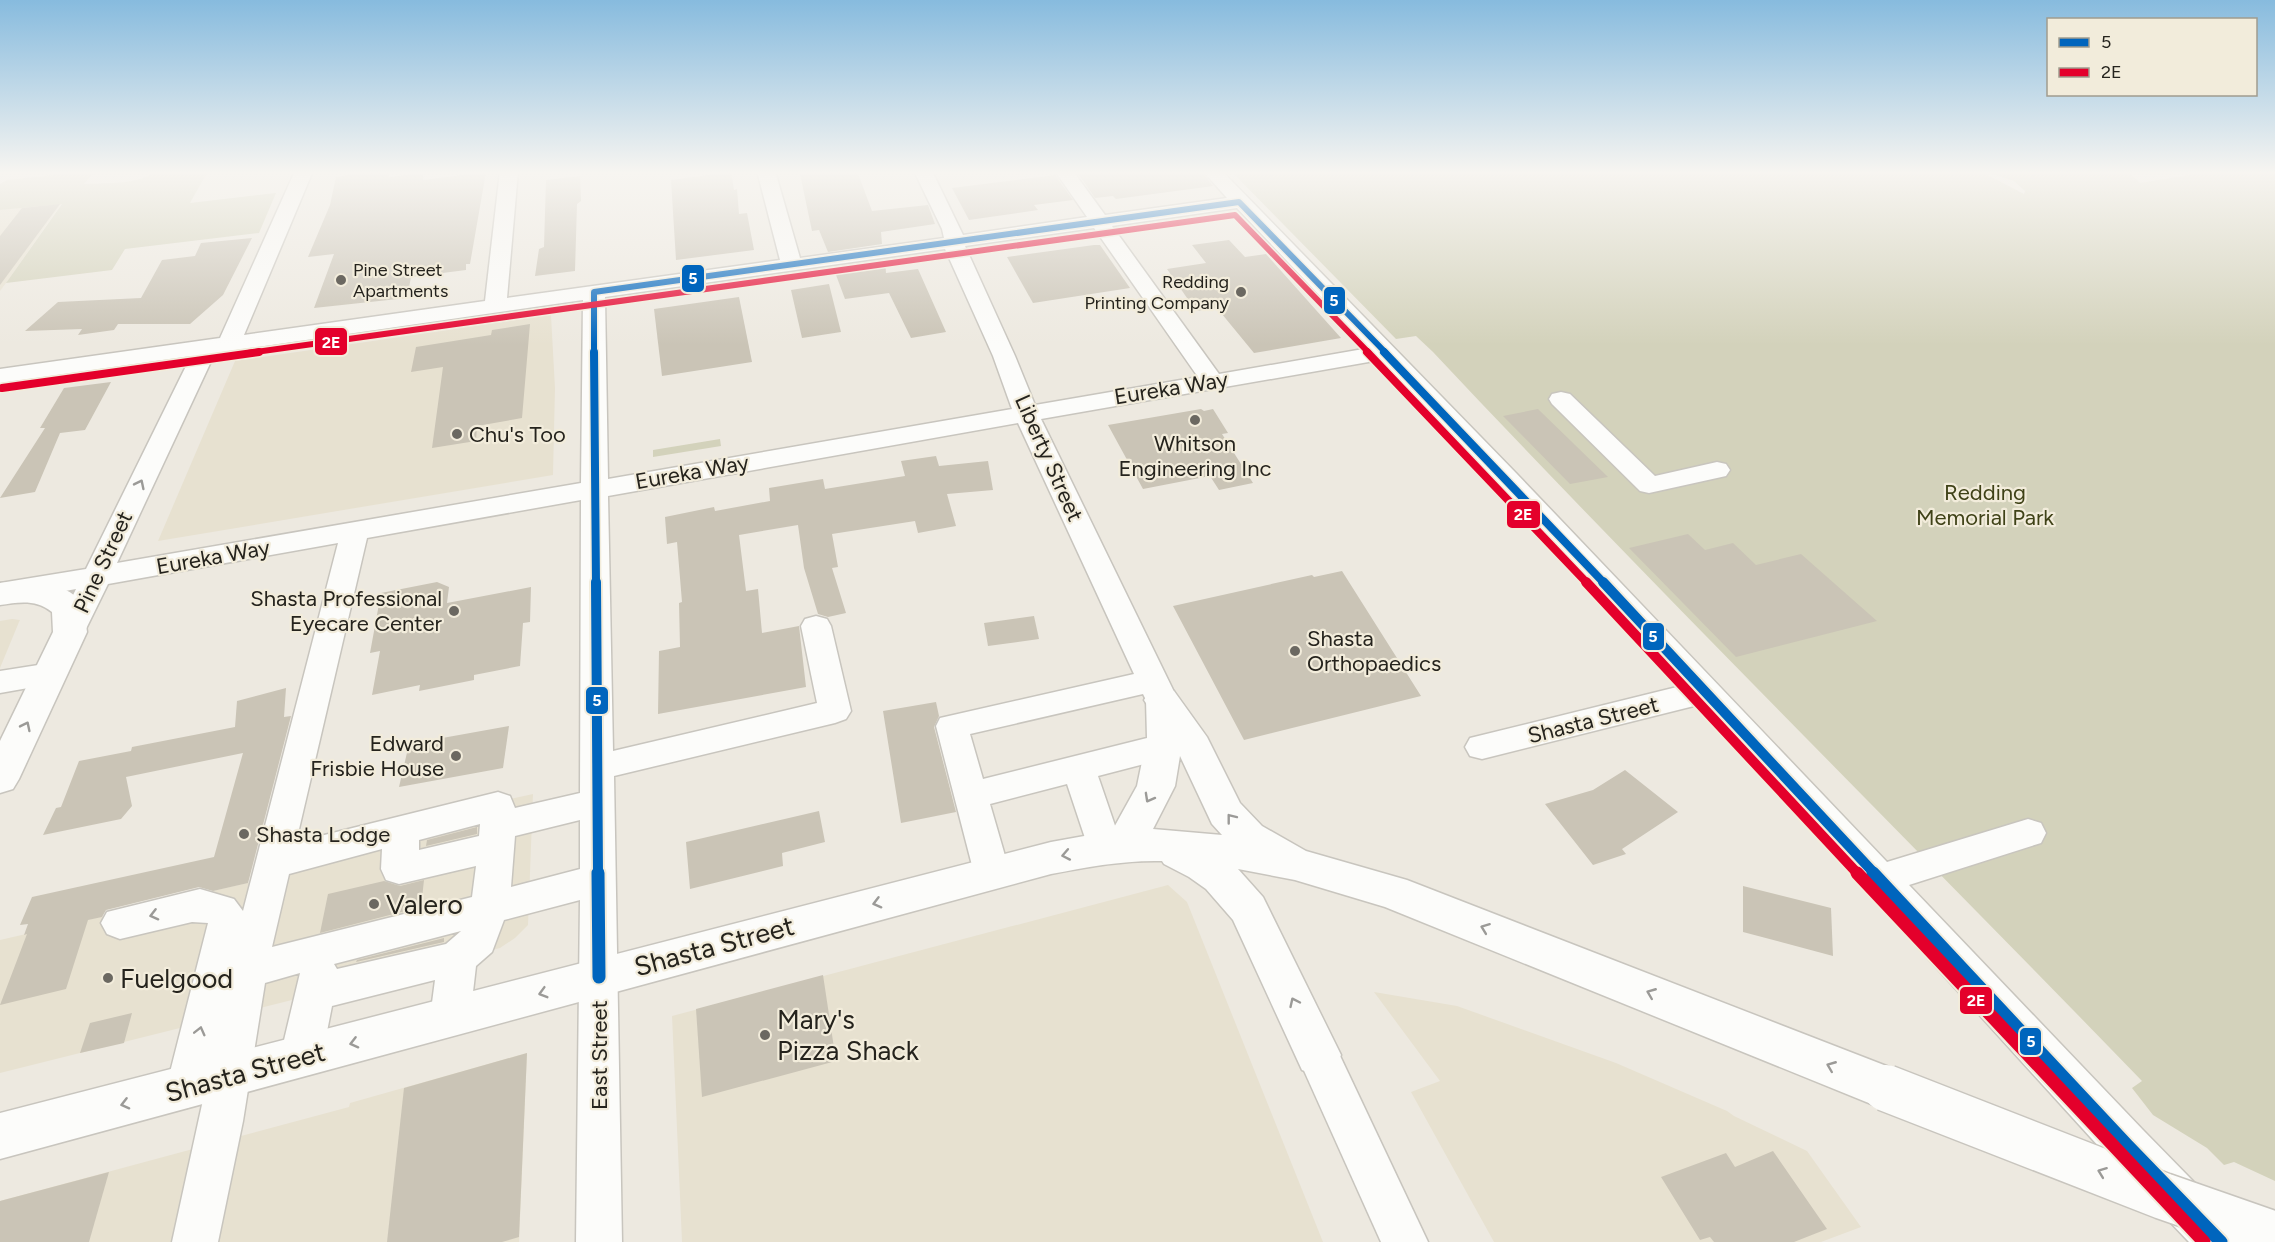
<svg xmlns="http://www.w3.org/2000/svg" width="2275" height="1242" font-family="Figtree,sans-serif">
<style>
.built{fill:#e7e1d0}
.green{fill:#d3d2bb}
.building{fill:#cac4b6}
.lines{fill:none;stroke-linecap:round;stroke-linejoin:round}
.minor-casing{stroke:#c8c5be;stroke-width:3}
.highway-casing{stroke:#c8c5be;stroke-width:3}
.minor{fill:#fcfcfa;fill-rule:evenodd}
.highway{fill:#fcfcfa;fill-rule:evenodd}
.highway-bridge-casing{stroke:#c8c5be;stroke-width:49;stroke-linecap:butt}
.highway-bridge{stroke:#fcfcfa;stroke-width:46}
.bus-1-far3-casing{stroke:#f2ecdb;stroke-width:9}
.bus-1-far2-casing{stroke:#f2ecdb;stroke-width:11}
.bus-1-far1-casing{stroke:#f2ecdb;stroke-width:14}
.bus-1-casing{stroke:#f2ecdb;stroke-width:17}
.bus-2-far3-casing{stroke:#f2ecdb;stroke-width:9}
.bus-2-far2-casing{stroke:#f2ecdb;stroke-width:11}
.bus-2-far1-casing{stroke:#f2ecdb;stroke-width:14}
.bus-2-casing{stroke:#f2ecdb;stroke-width:17}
.bus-1-far3{stroke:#0065bd;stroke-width:6}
.bus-1-far2{stroke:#0065bd;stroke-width:8}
.bus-1-far1{stroke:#0065bd;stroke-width:10}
.bus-1{stroke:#0065bd;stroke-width:13}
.bus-2-far3{stroke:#e4002b;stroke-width:6}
.bus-2-far2{stroke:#e4002b;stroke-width:8}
.bus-2-far1{stroke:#e4002b;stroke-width:10}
.bus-2{stroke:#e4002b;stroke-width:13}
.oneway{stroke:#9b9a97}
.poi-dot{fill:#6b6861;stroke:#f2ecdb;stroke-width:2}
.labels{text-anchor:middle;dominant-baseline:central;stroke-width:4.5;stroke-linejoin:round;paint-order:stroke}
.far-poi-label{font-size:18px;fill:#25231d;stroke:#f2ecdb;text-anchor:start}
.street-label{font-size:22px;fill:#25231d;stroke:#f2ecdb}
.poi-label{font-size:22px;fill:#25231d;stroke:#f2ecdb;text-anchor:start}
.park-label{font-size:22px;fill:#3f4217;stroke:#f2ecdb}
.near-poi-label{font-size:27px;fill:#25231d;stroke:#f2ecdb;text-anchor:start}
.near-street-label{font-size:27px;fill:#25231d;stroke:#f2ecdb}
.line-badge{stroke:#f2ecdb;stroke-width:2}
.badge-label{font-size:16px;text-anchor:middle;font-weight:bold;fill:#fff}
</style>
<rect width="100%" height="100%" fill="#ede9e0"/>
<g class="built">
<polygon points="62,203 6,283 0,291 0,210"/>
<polygon points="551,315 555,388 553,475 158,541 235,361"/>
<polygon points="12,619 20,620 19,622 0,668 0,621"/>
<polygon points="533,794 528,925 515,938 500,948 0,1073 0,940 256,881 263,854"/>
<polygon points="1168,885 1187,902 1323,1242 682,1242 672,1016"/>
<polygon points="1374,992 1457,1006 1616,1063 1727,1111 1734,1116 1807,1151 1861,1227 1821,1242 1494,1242 1411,1092 1440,1081"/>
<polygon points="527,1053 519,1242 0,1242 0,1201 349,1107 350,1103"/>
</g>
<g class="green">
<path d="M89 171H95L84 184C101 183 143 185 154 171H208L190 203 276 193 259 233 125 249 112 270 6 283 62 204 0 210V184L7 180Z"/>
<path d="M1231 171H1980L2024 194 2025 191 2014 181 1983 171H2128L2140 183 2213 171H2275V1181L2234 1162 2224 1165 2207 1148 2153 1115 2132 1088 2142 1081C1906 837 1665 599 1433 352L1416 336 1396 339Z"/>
<polygon points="720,439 721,446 653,457 653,450"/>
</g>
<g class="building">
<polygon points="373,171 389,171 389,177 423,173 423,180 486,172 470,264 466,264 466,270 411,277 407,298 314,308 334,254 308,257 330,205 336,177"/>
<polygon points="823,171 857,171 872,211 928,205 935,224 881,232 882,244 828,252 819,230 812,231 800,174"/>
<polygon points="1201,171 1213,186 1116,199 1113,196 1095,198 1077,172"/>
<polygon points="731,172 734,190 737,189 739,214 747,213 754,250 676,260 671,180"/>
<polygon points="1055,175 1073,200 1034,205 1038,210 969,220 952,188"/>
<polygon points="580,176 581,201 577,204 575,271 535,276 539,249 544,247 546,180"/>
<polygon points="60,204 0,285 0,236 22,208"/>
<polygon points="252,238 223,295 190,324 118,324 114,330 78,335 82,329 25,331 58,302 141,298 162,260 195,256 201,243"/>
<polygon points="1229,240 1245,257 1266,254 1341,338 1254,353 1217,308 1196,311 1167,269 1206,263 1192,245"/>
<polygon points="1094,245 1100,245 1130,288 1033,303 1007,257"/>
<polygon points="885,260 886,273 918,269 946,332 911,338 889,293 845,299 833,267"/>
<polygon points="829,284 841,332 802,338 791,290"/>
<polygon points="739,297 752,362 662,376 654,309"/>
<polygon points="530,324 522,418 477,426 476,441 432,448 443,367 411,372 416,347 491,335 492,330"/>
<polygon points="111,382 85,430 60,433 35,492 0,498 45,428 40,428 64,388"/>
<polygon points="1201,409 1204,411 1213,409 1228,433 1222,434 1253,483 1219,490 1210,476 1143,489 1108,425"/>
<polygon points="1538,409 1608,477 1570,484 1503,416"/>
<polygon points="936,456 939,466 988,461 993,490 947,494 956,526 918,533 915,521 832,534 838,567 832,568 846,613 828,617 818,614 804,568 798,525 739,535 746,591 758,589 762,633 799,626 806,687 658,714 659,651 680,647 679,603 682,602 677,542 667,544 665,517 714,507 715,511 770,501 769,488 823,479 825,489 905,476 901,461"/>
<polygon points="1688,534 1705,550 1733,543 1756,565 1801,554 1877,621 1736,657 1629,548"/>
<polygon points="1342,571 1421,696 1244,740 1173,606 1312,575 1314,577"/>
<polygon points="437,582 449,587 447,603 531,587 530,622 523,623 520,666 474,675 474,680 419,691 420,685 372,695 380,651 370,653 381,593"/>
<polygon points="1034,616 1039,639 988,646 984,623"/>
<polygon points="286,688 284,717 291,716 248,883 213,891 199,887 106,910 102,917 88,920 66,989 0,1005 27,934 24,935 28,924 20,925 32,897 214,857 243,753 126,777 132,806 121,819 43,835 56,808 61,807 79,761 131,751 132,747 235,727 237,701"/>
<polygon points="936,702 939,716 934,727 956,812 901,823 883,711"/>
<polygon points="509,726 503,768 399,787 409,744"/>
<polygon points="1625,770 1678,812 1622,849 1626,854 1593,865 1545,804 1593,790"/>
<polygon points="819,811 825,842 782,853 783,866 690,889 686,842"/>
<polygon points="477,827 477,834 426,846 427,840"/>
<polygon points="424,880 421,907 320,933 328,894 384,881 400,886"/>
<polygon points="1743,886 1831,908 1833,956 1743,932"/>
<polygon points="444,938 444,942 356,962 357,960"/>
<polygon points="823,975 836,1061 702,1097 696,1009"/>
<polygon points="132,1013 124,1043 80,1053 90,1023"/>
<polygon points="527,1053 519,1237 502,1242 387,1242 404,1088"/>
<polygon points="1773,1151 1827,1229 1794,1242 1714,1242 1710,1237 1700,1240 1661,1177 1726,1153 1735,1167"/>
<polygon points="109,1172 89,1242 0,1242 0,1201"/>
</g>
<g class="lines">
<defs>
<g id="minor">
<path d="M295 171H313L244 335 485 301 500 171H518L507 298 780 260 757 171H775L800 258 944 238 942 229 914 171H932L963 235 1087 217 1055 171H1073L1105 215 1227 198 1203 171H1222L1516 473 1887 862 2028 819 2041 823 2046 833 2041 843 1909 885 2143 1130 2237 1226 2244 1242H2189L2111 1160 1698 705 1482 759 1470 756 1465 747 1470 738 1681 686 1498 485 1380 360 1041 419 1178 700C1180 719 1185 738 1175 756L1098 776 1123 849 1118 859 1105 864 1092 859 1067 784 990 804 1010 873 1005 884 992 888 979 884 974 873 936 726 940 718 1134 674 1018 423 608 496 613 751 817 703 801 626 805 619 816 616 827 619 831 626 851 711 846 719 835 723 614 776 622 1242H576L580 900 504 920 492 952 476 966 470 1018 464 1031 450 1036 436 1031 430 1018 435 980 332 1006 322 1057 316 1071 301 1076 286 1071 280 1057 300 973 265 983 243 1121 218 1242H172L203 1100 187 1108 172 1102 166 1088 208 923 192 922 120 939 107 934 101 923 107 912 200 889 234 899 243 911 338 543 108 584 81 639 70 642 59 639 55 632 76 589 0 603V583L86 569 191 356 0 383V369L220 338ZM1237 208 1369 348 1219 374 1112 226ZM1094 228 1198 377 1035 405 1015 356 965 246ZM945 249 993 356 1012 409 608 479 605 297ZM583 300 581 483 117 563 215 353ZM581 500 580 793 515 808 510 796 498 792 296 842 367 538ZM1143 694 1146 700 1147 738 983 779 970 734ZM580 820V869L511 887 515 836ZM480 824 479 836 419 850V840ZM382 849 381 869 386 880 399 884 476 866 472 897 272 947 289 874ZM461 931 446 944 337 969 334 964Z"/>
<polygon points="1561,392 1570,394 1655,476 1717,462 1726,464 1730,470 1726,476 1717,478 1649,493 1640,491 1552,404 1549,399 1552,394"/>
<polygon points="51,663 62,666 67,674 62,682 0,693 0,671"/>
<polygon points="1318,1036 1333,1041 1428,1242 1381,1242 1297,1055 1303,1041"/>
</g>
<g id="highway">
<path d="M19 582C40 581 74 585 84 608 86 615 86 625 87 632L19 779 13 789 0 793V741L53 632 52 612C36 599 19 602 0 605V583Z"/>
<path d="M1162 687 1174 691 1207 737 1240 803 1262 826 1306 851 1407 880 1902 1072 1909 1088 1902 1104 1886 1110 1385 907 1295 880 1238 869 1263 897 1341 1055 1334 1070 1318 1076 1302 1070 1233 920 1206 889 1189 877 1164 864 1162 861C1124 860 1088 867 1051 874L0 1159V1113L1051 842 1112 831 1137 786 1145 747 1150 737 1166 734 1144 700 1150 691ZM1180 756 1212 824 1222 835 1153 829 1175 786Z"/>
</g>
</defs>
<use href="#minor" class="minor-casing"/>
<use href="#highway" class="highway-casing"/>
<use href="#minor" class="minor"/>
<use href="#highway" class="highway"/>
<defs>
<polyline id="highway-bridge" points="1886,1088 2163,1196 2275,1235"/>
</defs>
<use href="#highway-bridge" class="highway-bridge-casing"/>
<use href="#highway-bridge" class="highway-bridge"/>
<defs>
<polyline id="bus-1-far3" points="594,353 594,292 1239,202 1386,353"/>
<g id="bus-1-far2">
<polyline points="594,352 596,583"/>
<polyline points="1384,352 1604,583"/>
</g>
<g id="bus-1-far1">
<polyline points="596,582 598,874"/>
<polyline points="1603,582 1875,874"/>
</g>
<g id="bus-1">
<polyline points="598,873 599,977"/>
<polyline points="1873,873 2127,1145 2221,1242"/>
</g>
<polyline id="bus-2-far3" points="248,353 1235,215 1369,353"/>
<g id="bus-2-far2">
<polyline points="1367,352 1587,583"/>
<polyline points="2,388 259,352"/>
</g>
<polyline id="bus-2-far1" points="1586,582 1858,874"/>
<polyline id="bus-2" points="1857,873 2204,1242"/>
</defs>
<use href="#bus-1-far3" class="bus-1-far3-casing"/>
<use href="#bus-1-far2" class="bus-1-far2-casing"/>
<use href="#bus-1-far1" class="bus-1-far1-casing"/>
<use href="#bus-1" class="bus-1-casing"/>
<use href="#bus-2-far3" class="bus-2-far3-casing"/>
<use href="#bus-2-far2" class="bus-2-far2-casing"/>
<use href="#bus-2-far1" class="bus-2-far1-casing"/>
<use href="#bus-2" class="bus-2-casing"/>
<use href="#bus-1-far3" class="bus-1-far3"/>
<use href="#bus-1-far2" class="bus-1-far2"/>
<use href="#bus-1-far1" class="bus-1-far1"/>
<use href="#bus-1" class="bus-1"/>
<use href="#bus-2-far3" class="bus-2-far3"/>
<use href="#bus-2-far2" class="bus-2-far2"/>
<use href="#bus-2-far1" class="bus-2-far1"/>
<use href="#bus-2" class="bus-2"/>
</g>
<defs><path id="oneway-chevron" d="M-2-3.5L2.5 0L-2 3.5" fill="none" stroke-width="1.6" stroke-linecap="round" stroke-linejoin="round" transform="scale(1.5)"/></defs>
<g class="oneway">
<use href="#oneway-chevron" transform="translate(140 484) rotate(-64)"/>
<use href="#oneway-chevron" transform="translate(26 726) rotate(-64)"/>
<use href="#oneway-chevron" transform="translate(1149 798) rotate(119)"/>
<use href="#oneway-chevron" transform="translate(1231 818) rotate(-128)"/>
<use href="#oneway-chevron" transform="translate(1066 855) rotate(169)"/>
<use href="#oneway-chevron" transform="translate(877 903) rotate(165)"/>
<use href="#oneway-chevron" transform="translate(154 915) rotate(166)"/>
<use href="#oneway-chevron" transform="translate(1485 928) rotate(-159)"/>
<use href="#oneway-chevron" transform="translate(543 993) rotate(164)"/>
<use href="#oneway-chevron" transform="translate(1651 993) rotate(-158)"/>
<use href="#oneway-chevron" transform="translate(1294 1002) rotate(-115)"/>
<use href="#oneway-chevron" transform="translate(200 1031) rotate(-76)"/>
<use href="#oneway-chevron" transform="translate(354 1043) rotate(166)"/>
<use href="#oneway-chevron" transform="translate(1831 1066) rotate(-158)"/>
<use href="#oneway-chevron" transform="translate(125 1104) rotate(166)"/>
<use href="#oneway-chevron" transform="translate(2102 1172) rotate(-159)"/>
</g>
<linearGradient id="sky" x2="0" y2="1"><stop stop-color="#87bbde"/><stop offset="0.5" stop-color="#f7f5f1"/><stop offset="1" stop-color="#f7f5f1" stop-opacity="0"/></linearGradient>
<rect width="2275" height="345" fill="url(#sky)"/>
<g class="poi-dot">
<circle cx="341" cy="280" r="6"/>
<circle cx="1241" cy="292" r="6"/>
<circle cx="1195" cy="420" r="6"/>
<circle cx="457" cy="434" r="6"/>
<circle cx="454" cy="611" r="6"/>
<circle cx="1295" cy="651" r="6"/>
<circle cx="456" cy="756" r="6"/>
<circle cx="244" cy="834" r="6"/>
<circle cx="374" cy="904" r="6"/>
<circle cx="108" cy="978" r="6"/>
<circle cx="765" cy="1035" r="6"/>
</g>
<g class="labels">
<g class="far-poi-label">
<text x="353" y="270">Pine Street<tspan x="353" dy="21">Apartments</tspan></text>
<text x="1229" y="282" text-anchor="end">Redding<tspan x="1229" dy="21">Printing Company</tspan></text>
</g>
<g class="street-label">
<text transform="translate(1171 388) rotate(-9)">Eureka Way</text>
<text transform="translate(1049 458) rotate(66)">Liberty Street</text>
<text transform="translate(692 472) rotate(-10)">Eureka Way</text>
<text transform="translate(213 557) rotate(-10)">Eureka Way</text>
<text transform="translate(103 562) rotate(-65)">Pine Street</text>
<text transform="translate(1593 720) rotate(-14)">Shasta Street</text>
<text transform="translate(599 1055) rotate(-90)">East Street</text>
</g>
<g class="poi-label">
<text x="469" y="434">Chu's Too</text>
<text x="1195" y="443" text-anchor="middle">Whitson<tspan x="1195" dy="25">Engineering Inc</tspan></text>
<text x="442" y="598" text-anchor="end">Shasta Professional<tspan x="442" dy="25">Eyecare Center</tspan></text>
<text x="1307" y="638">Shasta<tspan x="1307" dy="25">Orthopaedics</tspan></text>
<text x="444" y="743" text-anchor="end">Edward<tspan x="444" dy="25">Frisbie House</tspan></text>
<text x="256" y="834">Shasta Lodge</text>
</g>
<g class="park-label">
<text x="1985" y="492">Redding<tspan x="1985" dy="25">Memorial Park</tspan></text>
</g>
<g class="near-poi-label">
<text x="386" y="904">Valero</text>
<text x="120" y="978">Fuelgood</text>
<text x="777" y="1019">Mary's<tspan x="777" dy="31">Pizza Shack</tspan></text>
</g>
<g class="near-street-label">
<text transform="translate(714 946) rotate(-15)">Shasta Street</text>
<text transform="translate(245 1072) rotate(-15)">Shasta Street</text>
</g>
</g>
<g class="line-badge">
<rect x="681" y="264" width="24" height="29" rx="6" fill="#0065bd"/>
<rect x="1323" y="286" width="23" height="29" rx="6" fill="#0065bd"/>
<rect x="314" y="327" width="34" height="29" rx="6" fill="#e4002b"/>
<rect x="1506" y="500" width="35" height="29" rx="6" fill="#e4002b"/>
<rect x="1642" y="622" width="23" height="29" rx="6" fill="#0065bd"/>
<rect x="585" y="686" width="24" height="29" rx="6" fill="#0065bd"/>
<rect x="1959" y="986" width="34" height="29" rx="6" fill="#e4002b"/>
<rect x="2019" y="1027" width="23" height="29" rx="6" fill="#0065bd"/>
</g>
<g class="badge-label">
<text x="693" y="284">5</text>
<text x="1334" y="306">5</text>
<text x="331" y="348">2E</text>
<text x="1523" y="520">2E</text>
<text x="1653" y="642">5</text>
<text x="597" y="706">5</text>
<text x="1976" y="1006">2E</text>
<text x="2031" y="1047">5</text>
</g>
<rect x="2047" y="18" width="210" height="78" fill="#f2ecdb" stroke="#a09c8f" stroke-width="1.5"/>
<rect x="2059" y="38" width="30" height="9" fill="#0065bd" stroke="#a09c8f" stroke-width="1.5"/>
<text x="2101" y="48" font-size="18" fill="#25231d">5</text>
<rect x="2059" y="68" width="30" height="9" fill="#e4002b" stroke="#a09c8f" stroke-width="1.5"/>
<text x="2101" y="78" font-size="18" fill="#25231d">2E</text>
</svg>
